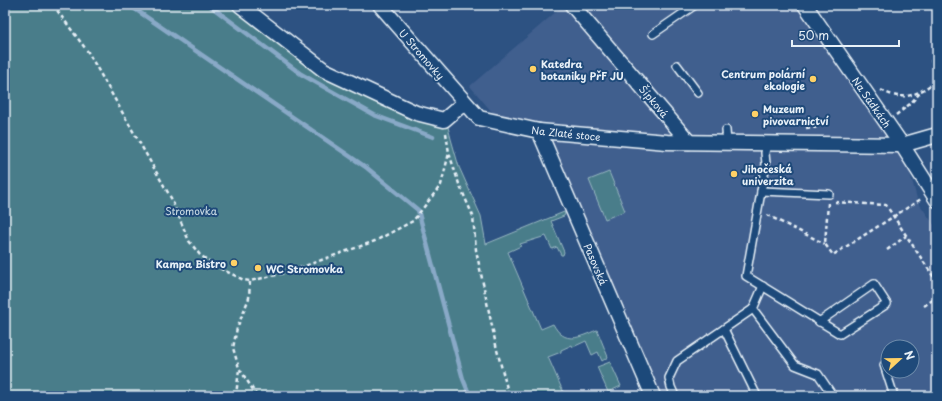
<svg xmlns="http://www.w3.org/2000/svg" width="942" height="401" font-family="'Playpen Sans',sans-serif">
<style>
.built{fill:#415f8e;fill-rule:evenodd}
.green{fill:#497d8a;stroke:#98b7c1}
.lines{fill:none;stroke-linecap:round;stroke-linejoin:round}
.stream{stroke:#89a9c7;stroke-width:4.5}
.service-casing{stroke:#e8f1f8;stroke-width:10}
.minor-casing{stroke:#e8f1f8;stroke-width:17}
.path{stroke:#e8f1f8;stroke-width:2.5;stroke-dasharray:4 3;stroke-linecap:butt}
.service{stroke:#1f4a7a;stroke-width:7}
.minor{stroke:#1f4a7a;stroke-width:14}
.poi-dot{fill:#ffd166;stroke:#1f4a7a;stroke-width:1.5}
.labels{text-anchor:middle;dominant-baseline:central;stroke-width:4;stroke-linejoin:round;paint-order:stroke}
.street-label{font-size:10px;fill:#e8f1f8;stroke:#1f4a7a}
.poi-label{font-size:10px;font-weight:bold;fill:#e8f1f8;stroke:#1f4a7a;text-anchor:start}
.park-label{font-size:10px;fill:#d0e0e8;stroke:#1f4a7a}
</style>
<rect width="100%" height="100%" fill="#2d5282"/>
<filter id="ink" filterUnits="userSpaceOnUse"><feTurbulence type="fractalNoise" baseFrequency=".025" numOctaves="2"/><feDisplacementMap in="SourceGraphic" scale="8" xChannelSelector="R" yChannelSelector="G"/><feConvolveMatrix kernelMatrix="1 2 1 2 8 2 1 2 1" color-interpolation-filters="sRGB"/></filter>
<g filter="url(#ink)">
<path class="built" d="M564 5H798L902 145 918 202 937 229V396H653L539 131 492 112 470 86ZM888 347H912V371H888Z"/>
<g class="green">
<path d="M5 5H234L336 80 436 126 438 114 444 111 451 139 459 167 481 216 486 244 564 212 565 214 564 216 551 221 564 252 563 255H561L557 247 552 249 546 236 520 244 521 246 508 252 541 329 553 324C565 346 579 337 597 330L608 357 602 361 598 352 592 355 586 341 573 347 572 345 561 350V352L548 357 565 396H5Z"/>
<polygon points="609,172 625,211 605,219 589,180"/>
<polygon points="610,362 621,386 608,392 597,367"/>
</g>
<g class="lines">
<g class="stream">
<polyline points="129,5 367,168 418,210 463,379 470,396"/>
<polyline points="209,5 301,74 374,115 433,137"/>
</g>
<defs>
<g id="service">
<polyline points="653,34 695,5"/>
<polyline points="677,65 698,93"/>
<polyline points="726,130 727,143"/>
<polyline points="767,143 765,153 766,164 746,276 840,334 887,304 874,284 819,322"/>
<polyline points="761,191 829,194"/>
<polyline points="763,286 753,309 795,365 818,374 833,396"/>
<polyline points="724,329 757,396"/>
<polyline points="884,365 894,396"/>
<polyline points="675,396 671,387 669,378 677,361 753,309"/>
</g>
<g id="minor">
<polyline points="240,5 324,70 416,113 444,120 464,103"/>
<polyline points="380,5 479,118 539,131 667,142 902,145 937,135"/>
<polyline points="572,5 689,142"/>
<polyline points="805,5 902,145 937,200"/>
<polyline points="539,131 653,396"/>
</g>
</defs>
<use href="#service" class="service-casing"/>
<use href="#minor" class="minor-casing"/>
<g class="path">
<polyline points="53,5 88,52 171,198 189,241 200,255 219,268 244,280 250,281"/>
<polyline points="931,60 937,67"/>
<path d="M881 90C905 103 917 94 937 81"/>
<polyline points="896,115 910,104 920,93"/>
<polyline points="806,128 815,127 815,132"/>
<polyline points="446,133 449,153 459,184 473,216 476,250 497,350 509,396"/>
<polyline points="835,202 886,205 937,282"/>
<polyline points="828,203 825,244 833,255 921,199"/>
<polyline points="767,215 825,244"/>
<polyline points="887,250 906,236"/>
<polyline points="924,306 937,297"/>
<polyline points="5,390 11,396"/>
<polyline points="236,396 239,369"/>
<polyline points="257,396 239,368 233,348 237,328 249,298 250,281 285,273 375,241 413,221 441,185 449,153"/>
</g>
<use href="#service" class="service"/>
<use href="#minor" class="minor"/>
</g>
</g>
<g class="poi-dot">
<circle cx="533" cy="69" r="4"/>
<circle cx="813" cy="79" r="4"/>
<circle cx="755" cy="114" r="4"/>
<circle cx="734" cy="174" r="4"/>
<circle cx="234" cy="263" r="4"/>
<circle cx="258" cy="268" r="4"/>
</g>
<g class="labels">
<g class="street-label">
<text transform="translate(422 54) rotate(49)">U Stromovky</text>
<text transform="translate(654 101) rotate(50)">Šípková</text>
<text transform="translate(872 102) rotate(55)">Na Sádkách</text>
<text transform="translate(566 133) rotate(6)">Na Zlaté stoce</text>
<text transform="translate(596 264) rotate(67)">Pasovská</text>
</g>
<g class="poi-label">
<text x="541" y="63">Katedra<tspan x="541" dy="12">botaniky PřF JU</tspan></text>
<text x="805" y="73" text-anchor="end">Centrum polární<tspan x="805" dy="12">ekologie</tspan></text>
<text x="763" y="108">Muzeum<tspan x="763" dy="12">pivovarnictví</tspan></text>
<text x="742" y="168">Jihočeská<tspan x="742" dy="12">univerzita</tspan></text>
<text x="226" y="263" text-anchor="end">Kampa Bistro</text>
<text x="266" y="268">WC Stromovka</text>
</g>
<g class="park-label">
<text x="191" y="210">Stromovka</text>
</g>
</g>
<rect width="942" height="401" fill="none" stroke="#1f4a7a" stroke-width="20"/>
<rect x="10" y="10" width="922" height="381" fill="none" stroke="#e8f1f8" stroke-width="1.5" filter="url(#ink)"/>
<g transform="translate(900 359) rotate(68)"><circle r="19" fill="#1f4a7a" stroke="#6f8dac"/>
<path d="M0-3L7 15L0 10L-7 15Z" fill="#ffd166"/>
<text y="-6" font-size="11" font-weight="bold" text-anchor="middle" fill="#e8f1f8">N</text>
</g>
<path d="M792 40v6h107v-6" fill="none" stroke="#e8f1f8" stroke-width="2"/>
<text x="798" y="40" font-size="12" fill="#e8f1f8" stroke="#1f4a7a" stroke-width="3" paint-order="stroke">50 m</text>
</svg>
